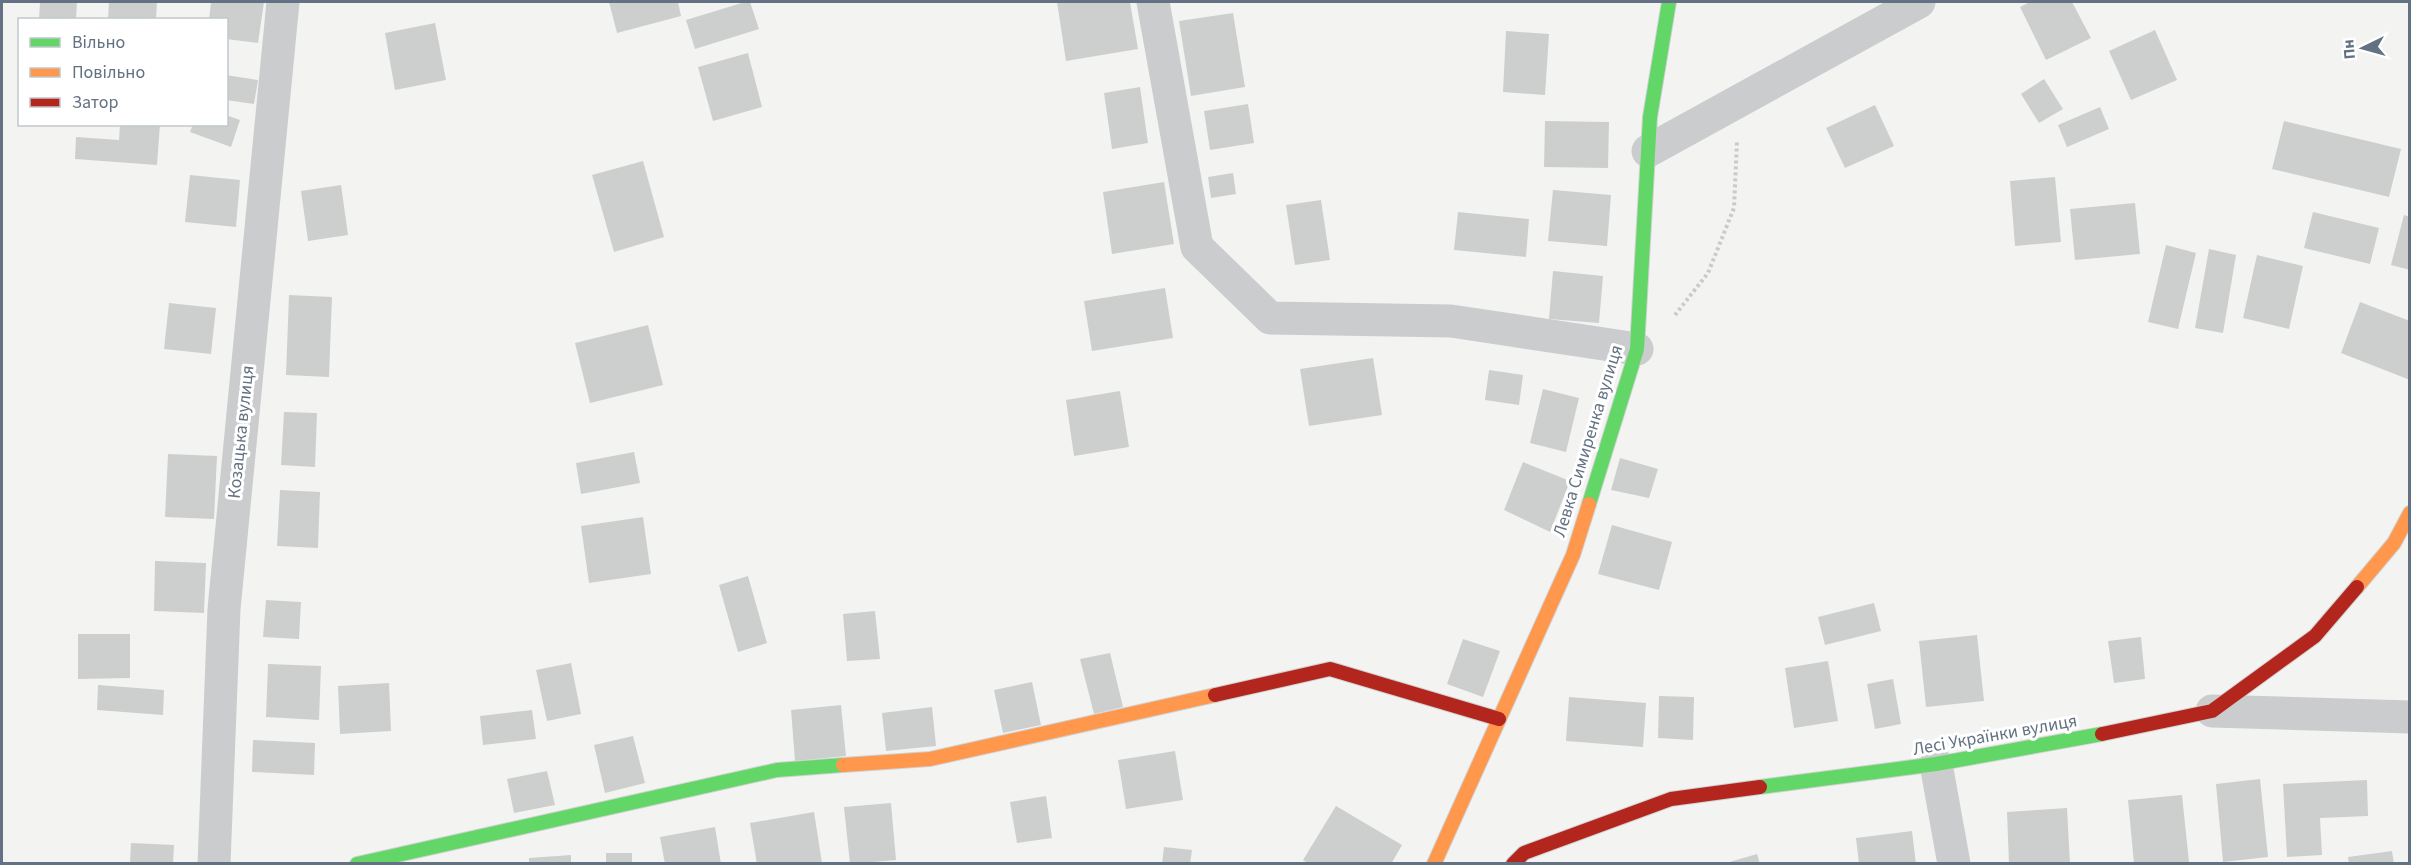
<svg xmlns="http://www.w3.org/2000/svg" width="2411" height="865" font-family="'Source Sans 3',sans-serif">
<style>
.building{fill:#cdcfcf}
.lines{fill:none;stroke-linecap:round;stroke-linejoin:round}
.fast-casing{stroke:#d0d2d2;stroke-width:16}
.slow-casing{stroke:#d0d2d2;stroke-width:16}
.jam-casing{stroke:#d0d2d2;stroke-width:16}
.path{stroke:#c9caca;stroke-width:4;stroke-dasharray:3 3;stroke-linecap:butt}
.street{stroke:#cbcccd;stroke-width:33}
.fast{stroke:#63d668;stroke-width:14}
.slow{stroke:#ff974d;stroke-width:14}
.jam{stroke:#b3261e;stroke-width:14}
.labels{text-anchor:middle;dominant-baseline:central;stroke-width:6;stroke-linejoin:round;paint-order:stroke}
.street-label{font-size:18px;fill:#637282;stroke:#fff}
</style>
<rect width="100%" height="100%" fill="#f3f4f2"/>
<g class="building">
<polygon points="40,2 77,2 76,20 39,20"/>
<polygon points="109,2 157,2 156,20 108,20"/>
<polygon points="211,2 264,2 258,43 226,39 226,20 209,20"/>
<polygon points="609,2 678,2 681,16 617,33"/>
<polygon points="745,2 750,2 759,29 695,49 686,20"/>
<polygon points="1057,2 1130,2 1138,49 1066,61"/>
<polygon points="2030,2 2072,2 2091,38 2046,60 2020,7"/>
<polygon points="1233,13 1245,87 1191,96 1179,21"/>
<polygon points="435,23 446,80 395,90 385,33"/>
<polygon points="2155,30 2177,80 2131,100 2109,51"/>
<polygon points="1506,31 1549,34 1545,95 1503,92"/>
<polygon points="748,53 762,107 713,121 698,67"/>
<polygon points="226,75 258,80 254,104 226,100"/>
<polygon points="2044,79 2063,109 2039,123 2021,94"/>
<polygon points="1140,87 1148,143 1112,149 1104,93"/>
<polygon points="1248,104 1254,143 1210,150 1204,111"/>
<polygon points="1875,105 1894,146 1845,168 1826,128"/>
<polygon points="2100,107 2109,129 2067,147 2058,125"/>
<polygon points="226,115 240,120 231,147 190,132 193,124 226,124"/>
<polygon points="1545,121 1609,122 1608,168 1544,167"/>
<polygon points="2284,121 2401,149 2389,197 2272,169"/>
<polygon points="120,124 160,124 157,165 75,159 76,137 119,140"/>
<polygon points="643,161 664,237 614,252 592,175"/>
<polygon points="1233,173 1236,194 1211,198 1208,177"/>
<polygon points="190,175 240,180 236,227 185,222"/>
<polygon points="2055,177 2061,242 2015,246 2010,181"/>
<polygon points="1164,182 1174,244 1112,254 1103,192"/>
<polygon points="341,185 348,235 308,241 301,191"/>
<polygon points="1553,190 1611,195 1607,246 1548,241"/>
<polygon points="1321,200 1330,260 1295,265 1286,205"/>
<polygon points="2135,203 2140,254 2075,260 2070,209"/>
<polygon points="1458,212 1529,219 1526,257 1454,250"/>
<polygon points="2313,212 2379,228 2370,264 2304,248"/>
<polygon points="2404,215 2410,217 2410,270 2391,265"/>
<polygon points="2166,245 2196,253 2178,329 2148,322"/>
<polygon points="2209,249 2236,255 2223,333 2195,328"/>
<polygon points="2257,255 2303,266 2289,329 2243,318"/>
<polygon points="1553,271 1603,276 1599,323 1549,319"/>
<polygon points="1165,288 1173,338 1092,351 1084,301"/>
<polygon points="289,295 332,297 329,377 286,375"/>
<polygon points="2360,302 2410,321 2410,380 2341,353"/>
<polygon points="169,303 216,308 211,354 164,349"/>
<polygon points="648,325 663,385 590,403 575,343"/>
<polygon points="1373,358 1382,415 1309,426 1300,369"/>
<polygon points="1489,370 1523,375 1519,405 1485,400"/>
<polygon points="1543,389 1579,398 1566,452 1530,443"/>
<polygon points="1120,391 1129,447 1074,456 1066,400"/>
<polygon points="284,412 317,413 315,467 281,465"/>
<polygon points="634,452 640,483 581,494 576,463"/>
<polygon points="168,454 217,456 214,519 165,517"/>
<polygon points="1620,458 1658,469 1649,498 1611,490"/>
<polygon points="1523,462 1570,481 1550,532 1504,510"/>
<polygon points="280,490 320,492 318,548 277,546"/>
<polygon points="643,517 651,574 589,583 581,526"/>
<polygon points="1612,525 1672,542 1659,590 1598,574"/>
<polygon points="155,561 206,563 204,613 154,611"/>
<polygon points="748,576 767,643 738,652 719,585"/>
<polygon points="266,600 301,602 299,639 263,637"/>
<polygon points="1874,603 1881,631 1825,645 1818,617"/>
<polygon points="875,611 880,659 847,661 843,614"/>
<polygon points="78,634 130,634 130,678 78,679"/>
<polygon points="1977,635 1984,701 1926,707 1919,641"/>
<polygon points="2141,637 2145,679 2114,683 2108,641"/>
<polygon points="1463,639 1500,651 1483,697 1447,684"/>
<polygon points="1110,653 1123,707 1094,714 1080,659"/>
<polygon points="1828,661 1838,721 1794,728 1785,668"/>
<polygon points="571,663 581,714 547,721 536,670"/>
<polygon points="268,664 321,666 319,720 266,717"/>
<polygon points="1893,679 1901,724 1875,729 1867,684"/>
<polygon points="1032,682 1041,725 1003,733 994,690"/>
<polygon points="389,683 391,731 340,734 338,686"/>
<polygon points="98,685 164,690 163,715 97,710"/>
<polygon points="1659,696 1694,697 1693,740 1658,738"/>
<polygon points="1569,697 1646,703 1643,747 1566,741"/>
<polygon points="841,705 846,756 795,761 791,710"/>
<polygon points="932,707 936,746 886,751 882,713"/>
<polygon points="532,710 536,739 483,745 480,716"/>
<polygon points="633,736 645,783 605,793 594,745"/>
<polygon points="253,740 315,743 314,775 252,772"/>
<polygon points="1175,751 1183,800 1126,809 1118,760"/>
<polygon points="547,771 555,805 514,813 507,779"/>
<polygon points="2260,779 2268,857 2223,862 2216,784"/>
<polygon points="2367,780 2368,816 2320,818 2322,855 2287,857 2283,784"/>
<polygon points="2182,795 2189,862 2134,864 2128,800"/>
<polygon points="1046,796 1052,838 1017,843 1010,802"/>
<polygon points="891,803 896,860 850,864 844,807"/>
<polygon points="1336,806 1402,845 1391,864 1309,864 1303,860"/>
<polygon points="2067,808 2070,864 2009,864 2007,812"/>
<polygon points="814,812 822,863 757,864 750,823"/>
<polygon points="715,827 721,864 665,864 660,837"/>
<polygon points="1912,831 1916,864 1859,864 1856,838"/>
<polygon points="131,843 174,845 173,864 130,864"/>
<polygon points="1164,847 1192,850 1190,864 1162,864"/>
<polygon points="2392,851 2394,864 2349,864 2348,857"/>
<rect x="606" y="853" width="26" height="11"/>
<polygon points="1757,854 1760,864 1726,864 1726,863"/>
<polygon points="571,855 571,864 529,864 529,858"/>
</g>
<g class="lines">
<defs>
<g id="fast">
<polyline points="1589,504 1637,349 1650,117 1669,2"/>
<polyline points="1760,787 1936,764 2102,734"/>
<polyline points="357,864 777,770 843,765"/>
</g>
<g id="slow">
<polyline points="2357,587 2394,543 2410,513"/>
<polyline points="843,765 930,759 1215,695"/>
<polyline points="1434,864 1573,555 1589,504"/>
</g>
<g id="jam">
<polyline points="1215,695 1330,669 1499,719"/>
<polyline points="2102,734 2212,711 2315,636 2357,587"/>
<polyline points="1513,864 1524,853 1671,799 1760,787"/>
</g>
</defs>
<use href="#fast" class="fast-casing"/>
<use href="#slow" class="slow-casing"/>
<use href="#jam" class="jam-casing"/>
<polyline class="path" points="1675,315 1708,273 1734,208 1737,141"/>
<g class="street">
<polyline points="1153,2 1197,247 1270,318 1451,321 1637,349"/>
<polyline points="1648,151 1919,2"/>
<polyline points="2212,711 2410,717"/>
<polyline points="1936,764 1954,864"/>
<polyline points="214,864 224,609 283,2"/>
</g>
<use href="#fast" class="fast"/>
<use href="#slow" class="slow"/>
<use href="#jam" class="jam"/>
</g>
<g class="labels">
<g class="street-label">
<text transform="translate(241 432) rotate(-84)">Козацька вулиця</text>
<text transform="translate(1588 441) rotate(-73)">Левка Симиренка вулиця</text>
<text transform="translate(1995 735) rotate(-10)">Лесі Українки вулиця</text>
</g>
</g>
<rect width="2411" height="865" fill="none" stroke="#637282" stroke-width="6"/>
<rect x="18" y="18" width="210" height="108" fill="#ffffff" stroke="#c1c7cd" stroke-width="1.5"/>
<rect x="30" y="38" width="30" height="9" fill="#63d668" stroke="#c1c7cd" stroke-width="1.5"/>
<text x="72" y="48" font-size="18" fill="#637282">Вільно</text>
<rect x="30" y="68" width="30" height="9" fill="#ff974d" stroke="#c1c7cd" stroke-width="1.5"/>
<text x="72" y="78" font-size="18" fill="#637282">Повільно</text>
<rect x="30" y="98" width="30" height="9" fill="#b3261e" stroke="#c1c7cd" stroke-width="1.5"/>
<text x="72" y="108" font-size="18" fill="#637282">Затор</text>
<g transform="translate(2363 48) rotate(265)" stroke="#ffffff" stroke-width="4.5" paint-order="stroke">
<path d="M0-4.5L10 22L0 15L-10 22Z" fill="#637282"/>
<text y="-9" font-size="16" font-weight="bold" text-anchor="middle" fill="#637282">Пн</text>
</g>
</svg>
